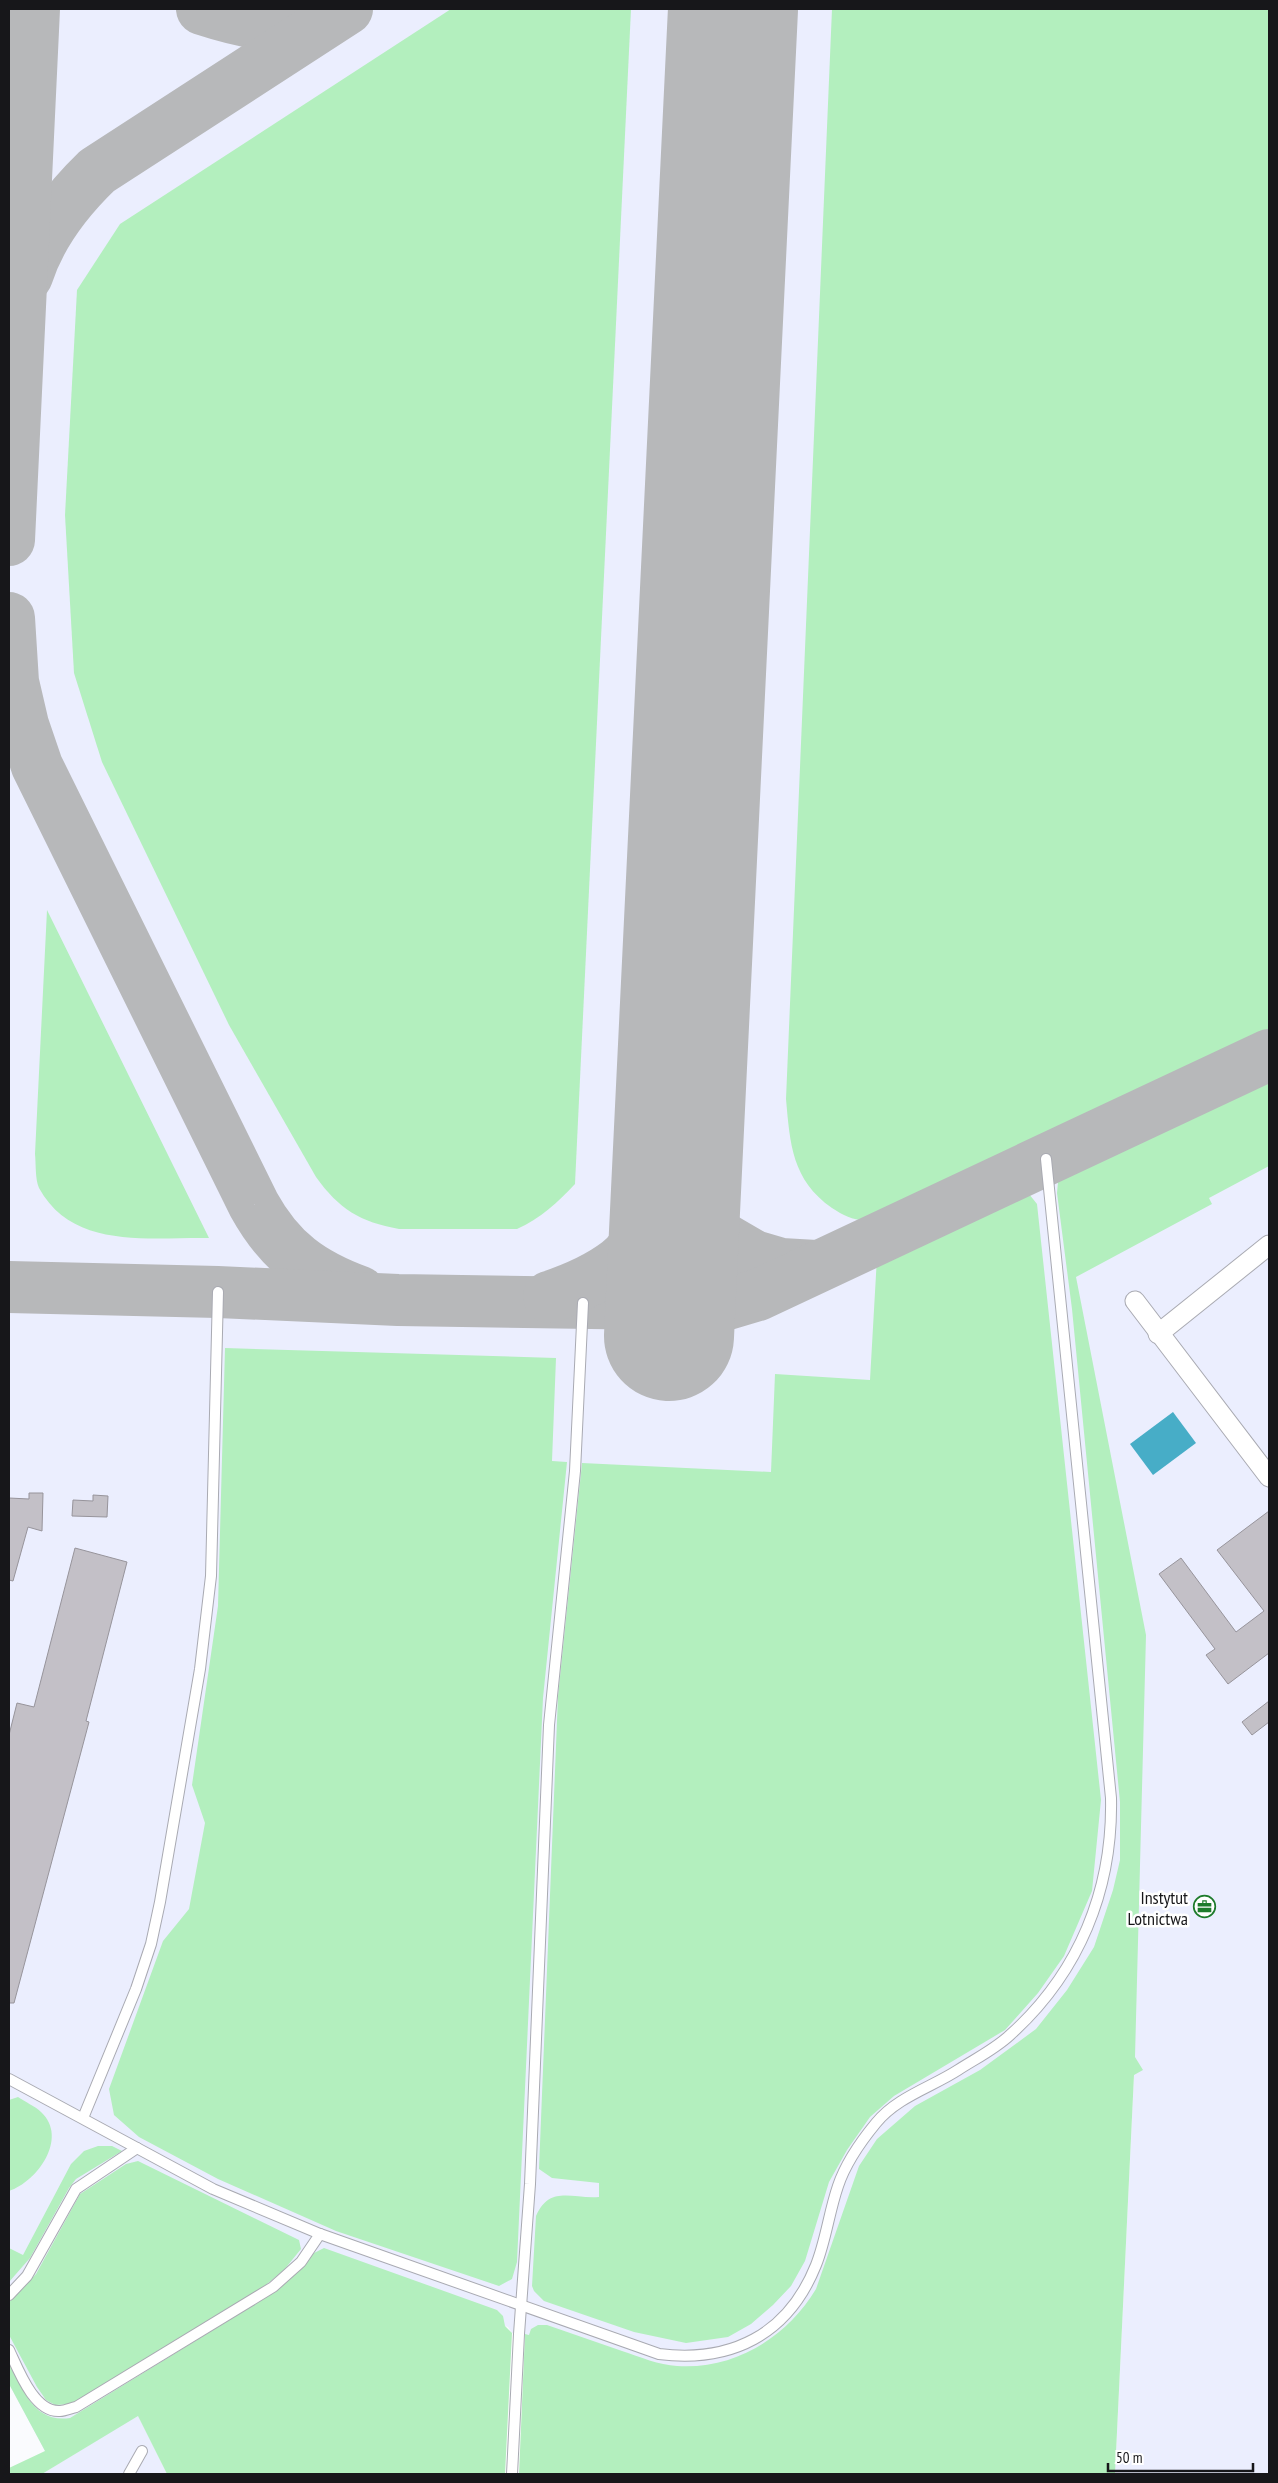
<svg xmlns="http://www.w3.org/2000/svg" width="1278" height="2483" font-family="'PT Sans Narrow',sans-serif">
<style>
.built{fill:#ebeefe}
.green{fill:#b3efbe}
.water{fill:#47adc7}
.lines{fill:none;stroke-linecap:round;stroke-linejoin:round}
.taxiway{stroke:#b7b8ba;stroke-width:52}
.runway{stroke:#b7b8ba;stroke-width:130}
.building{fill:#c3c0c7;stroke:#97949b}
.service-casing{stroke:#a9aab2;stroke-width:12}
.minor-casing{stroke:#a9aab2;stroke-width:21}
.service{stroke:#fff;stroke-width:10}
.minor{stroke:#fff;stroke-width:19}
.labels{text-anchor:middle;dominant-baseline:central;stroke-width:5;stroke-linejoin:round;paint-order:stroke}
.poi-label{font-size:18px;fill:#17171a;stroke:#fff;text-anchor:end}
</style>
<rect width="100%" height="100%" fill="#fafbfe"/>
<g class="built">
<polygon points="9,9 1269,9 1269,2474 1115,2474 1134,2075 791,2336 684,2390 529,2335 512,2333 508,2327 340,2268 45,2451 9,2384"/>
<polygon points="138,2415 167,2474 42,2474"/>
</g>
<g class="green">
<path d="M451 9H631L575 1184C557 1203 541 1218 517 1229H399C360 1222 339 1209 316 1177L229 1025 102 762 74 673 65 515 77 290 120 224Z"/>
<path d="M832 9H1269V1035L875 1219C858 1223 846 1217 832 1208 792 1180 790 1144 786 1099Z"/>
<path d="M47 910 209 1238C149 1237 73 1250 39 1188 35 1179 36 1163 35 1154Z"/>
<path d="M1269 1074V1166L1209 1198 1212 1204 1076 1277 1146 1635 1135 2057 1143 2070 1134 2075 1115 2474H519L525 2334 529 2335 531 2329 538 2325H547C572 2334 597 2342 622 2351 640 2357 659 2365 677 2366 735 2370 787 2337 816 2289L859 2166 877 2139 915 2106 980 2070 1036 2029 1067 1990 1094 1947 1113 1890 1120 1860V1802L1072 1309 1057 1193 1058 1182 1069 1167Z"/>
<path d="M1016 1192 1029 1194 1037 1204 1101 1800 1092 1891 1064 1956 1038 1993 1005 2030 894 2096 870 2117 847 2150 829 2182 805 2261 791 2286 773 2305 751 2324 728 2337 686 2343 634 2332 544 2301 534 2291 532 2286 536 2216C550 2185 571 2199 599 2197V2183L552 2178 539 2169 558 1696 582 1463 771 1472 775 1374 870 1380 877 1257Z"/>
<polygon points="225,1348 556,1358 552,1461 567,1462 543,1698 517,2262 512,2279 499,2286 336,2231 218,2179 139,2137 114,2115 109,2089 163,1941 189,1909 205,1823 192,1785 218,1606"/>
<path d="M18 2097C25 2102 35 2106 41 2112 69 2138 37 2182 9 2191V2100Z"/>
<polygon points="98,2146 112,2146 122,2151 76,2179 69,2188 30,2258 9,2282 9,2248 23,2255 71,2164 84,2151"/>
<polygon points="138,2161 299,2240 301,2249 284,2270 261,2289 73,2404 55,2405 46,2400 37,2387 9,2335 9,2302 36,2274 80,2194 126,2164"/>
<path d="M324 2248 497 2310 503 2316 505 2326 512 2333 505 2474H167L138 2416 42 2474H9V2468L45 2451 9 2384V2363C24 2390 33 2423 70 2418L278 2290 314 2253Z"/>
</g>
<polygon class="water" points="1173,1412 1196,1443 1153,1475 1130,1444"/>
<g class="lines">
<g class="taxiway">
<path d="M202 9C242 22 288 34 327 15"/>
<path d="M27 276C40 235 67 200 97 171L347 9"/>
<polyline points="9,540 34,9"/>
<path d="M9 618 13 682 23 725 37 766 254 1205C280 1252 311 1274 360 1292"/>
<polyline points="677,1165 698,1215 723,1238 754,1256 781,1264 816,1266"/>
<polyline points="9,1287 218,1292 398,1300 724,1305 758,1295 1269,1055"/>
<path d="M549 1297C573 1289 597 1279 618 1263 643 1244 663 1193 677 1165"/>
</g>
<polyline class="runway" points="669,1336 733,9"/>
</g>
<g class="building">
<polygon points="29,1493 43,1493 42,1531 28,1527 13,1581 9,1580 9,1498 29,1499"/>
<polygon points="93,1495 108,1496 107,1517 72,1516 73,1500 93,1501"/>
<polygon points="1269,1511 1269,1653 1228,1684 1206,1655 1215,1649 1159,1574 1181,1558 1236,1632 1264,1611 1217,1550"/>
<polygon points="75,1548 127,1562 86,1721 89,1722 14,2003 9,2003 9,1735 17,1703 34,1707"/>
<polygon points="1269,1701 1269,1722 1252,1735 1242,1722"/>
</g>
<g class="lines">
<defs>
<g id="service">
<path d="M9 2079 213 2189 320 2234 659 2354C731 2363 788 2335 816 2265 826 2240 829 2212 838 2186 845 2165 862 2140 876 2123 897 2097 932 2087 958 2070 975 2059 995 2049 1010 2035 1079 1973 1113 1890 1111 1798L1046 1159"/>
<polyline points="83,2118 136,1989 151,1944 160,1902 200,1669 211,1576 218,1292"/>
<polyline points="9,2295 27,2276 76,2189 137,2148"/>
<path d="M9 2350C18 2369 34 2413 60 2411 65 2411 71 2408 76 2407L273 2287 301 2262 320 2234"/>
<polyline points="129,2474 142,2451"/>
<polyline points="512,2474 519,2334 530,2184 549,1725 575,1471 583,1303"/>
</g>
<g id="minor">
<polyline points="1135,1301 1269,1477"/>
<polyline points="1158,1334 1269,1245"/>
</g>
</defs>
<use href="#service" class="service-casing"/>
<use href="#minor" class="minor-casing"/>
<use href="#service" class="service"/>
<use href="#minor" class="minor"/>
</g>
<defs>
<symbol id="office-ring" viewBox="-11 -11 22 22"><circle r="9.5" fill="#fff" stroke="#1e7b2c" stroke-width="1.5"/><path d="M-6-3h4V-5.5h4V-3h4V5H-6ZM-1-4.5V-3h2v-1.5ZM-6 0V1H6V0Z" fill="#1e7b2c"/></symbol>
</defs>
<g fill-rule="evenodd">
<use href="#office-ring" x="1192" y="1894" width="25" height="25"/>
</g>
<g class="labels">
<g class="poi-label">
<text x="1188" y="1897">Instytut<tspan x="1188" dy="21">Lotnictwa</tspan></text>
</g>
</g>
<rect width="1278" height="2483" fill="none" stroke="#17171a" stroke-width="20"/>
<path d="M1108 2463v8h145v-8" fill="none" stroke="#17171a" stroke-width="2.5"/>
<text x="1116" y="2463" font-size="15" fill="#17171a" stroke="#ffffff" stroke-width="4" paint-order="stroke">50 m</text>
</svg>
